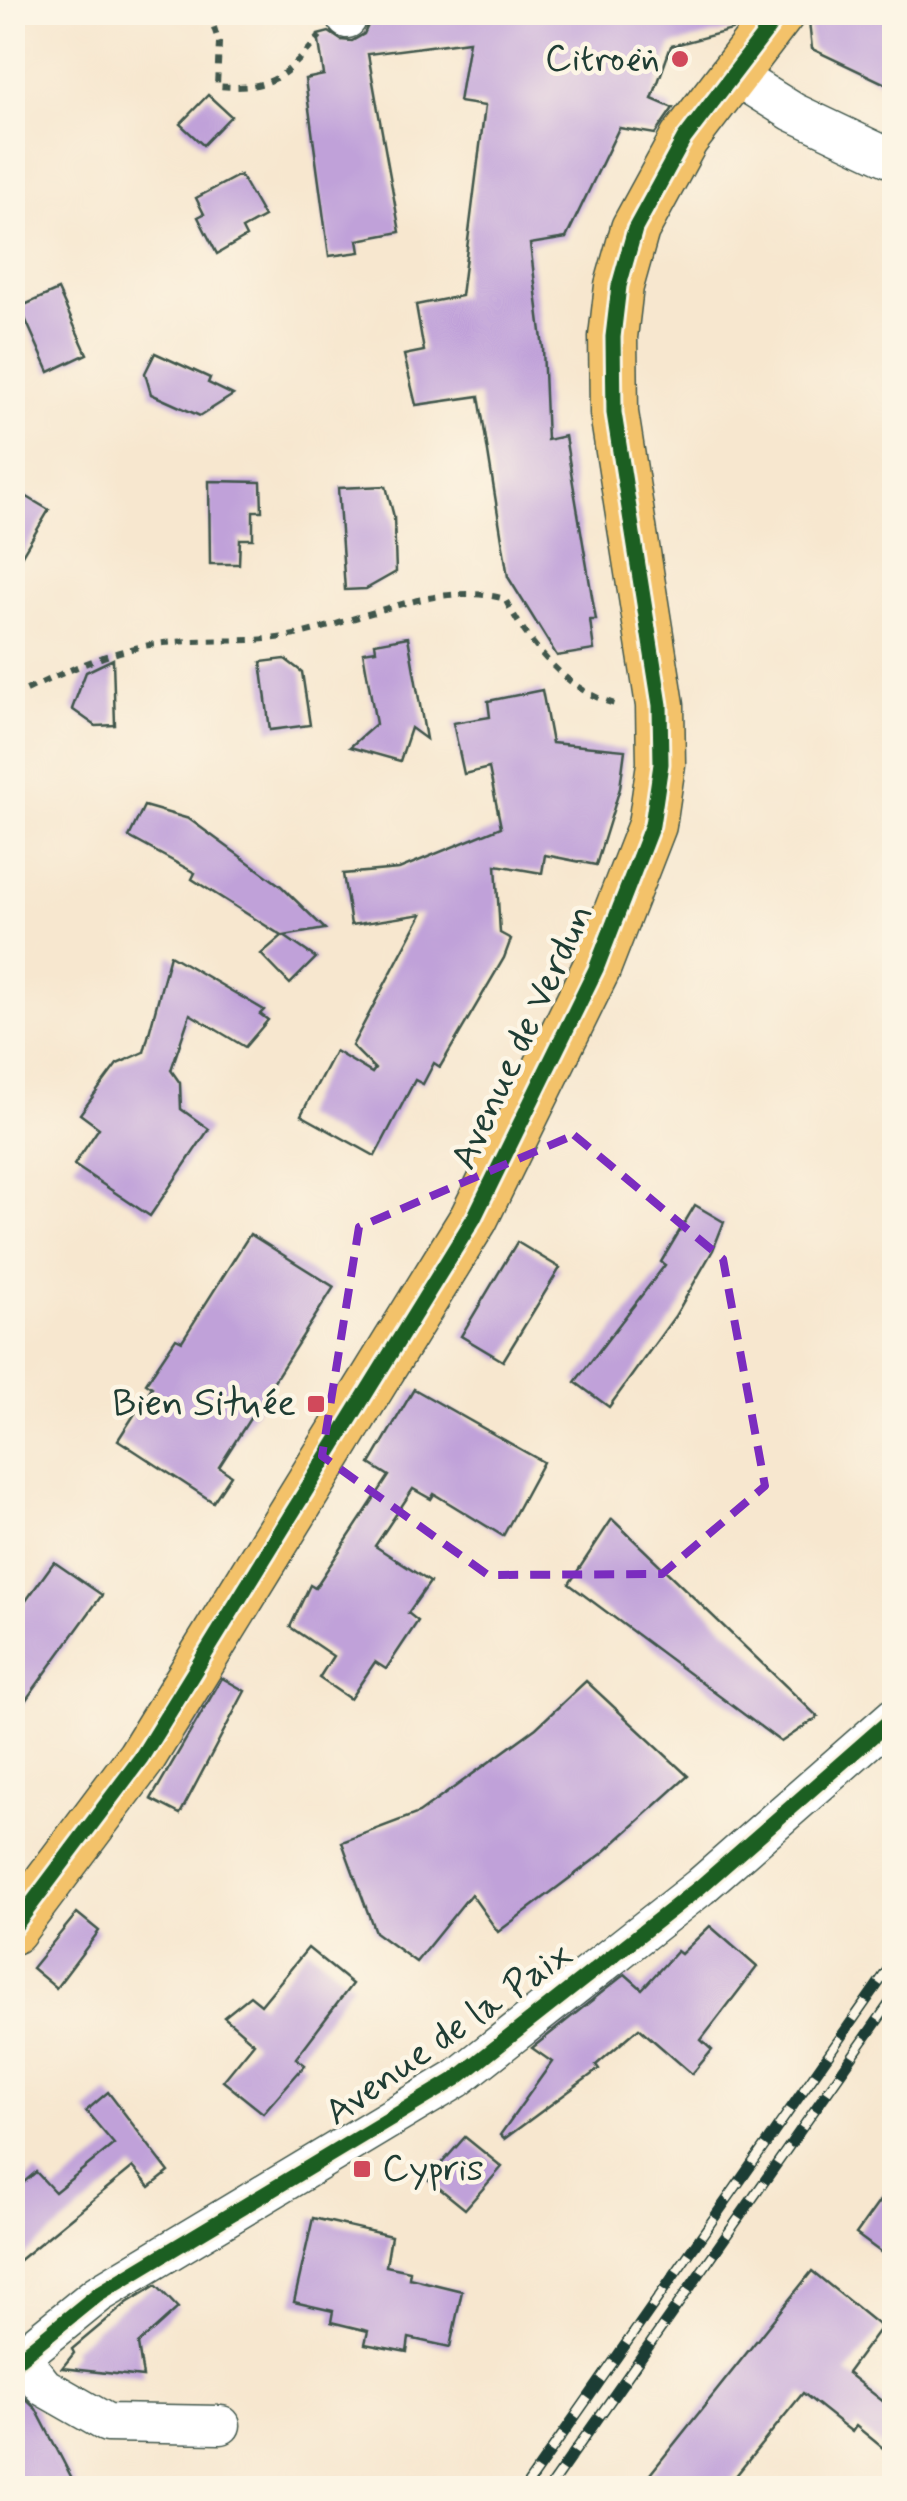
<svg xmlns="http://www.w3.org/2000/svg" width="907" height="2501" font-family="Mynerve,sans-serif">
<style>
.building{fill:#c0a1d9}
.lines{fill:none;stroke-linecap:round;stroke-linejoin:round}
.minor-casing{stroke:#3f564b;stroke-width:41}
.major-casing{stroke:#3f564b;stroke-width:51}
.path{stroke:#3f564b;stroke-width:6;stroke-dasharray:8 8;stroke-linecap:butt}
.minor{stroke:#fff;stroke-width:38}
.major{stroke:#f3c26a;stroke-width:48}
.rail-casing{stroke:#1f3d34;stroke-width:11}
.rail{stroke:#fcf5e5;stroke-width:8;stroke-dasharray:22;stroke-linecap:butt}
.cycleway-casing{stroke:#fcf5e5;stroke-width:21}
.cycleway{stroke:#1b5e20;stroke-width:15}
.marked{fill:none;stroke:#7b2cbf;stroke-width:8;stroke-dasharray:20 12;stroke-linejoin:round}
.poi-dot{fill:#d1495b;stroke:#fcf5e5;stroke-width:4}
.labels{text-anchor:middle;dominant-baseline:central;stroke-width:9;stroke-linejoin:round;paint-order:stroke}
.poi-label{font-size:38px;fill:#1f3d34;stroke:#fcf5e5;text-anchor:end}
.street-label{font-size:38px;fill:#1f3d34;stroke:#fcf5e5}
</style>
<rect width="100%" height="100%" fill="#fcf5e5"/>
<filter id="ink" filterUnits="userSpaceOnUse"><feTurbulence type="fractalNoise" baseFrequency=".01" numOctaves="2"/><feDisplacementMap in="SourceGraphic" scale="20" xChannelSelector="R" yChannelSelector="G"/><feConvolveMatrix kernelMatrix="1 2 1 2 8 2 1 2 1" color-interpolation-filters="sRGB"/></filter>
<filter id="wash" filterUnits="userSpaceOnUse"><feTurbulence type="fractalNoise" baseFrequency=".0048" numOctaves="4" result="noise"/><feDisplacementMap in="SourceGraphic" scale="40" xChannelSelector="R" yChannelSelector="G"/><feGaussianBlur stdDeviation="2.25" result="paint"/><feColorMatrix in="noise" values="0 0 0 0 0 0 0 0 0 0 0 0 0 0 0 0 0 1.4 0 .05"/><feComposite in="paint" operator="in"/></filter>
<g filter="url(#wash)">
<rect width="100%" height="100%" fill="#f7e7cf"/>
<g id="blocks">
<g class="building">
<polygon points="412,12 746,12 732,30 671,46 652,99 673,108 655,134 619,128 566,238 530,244 543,348 547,440 565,436 596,620 590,620 594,650 557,656 508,577 479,396 416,405 404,355 424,351 416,305 461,296 485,106 459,102 469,41 368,54 400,232 358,240 360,252 329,256 305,79 324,75 318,35 329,32 341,40 352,41 364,34 369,23"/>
<polygon points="808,12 894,12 894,88 812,49"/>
<polygon points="208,95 231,116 203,145 180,124"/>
<polygon points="240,175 264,217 242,229 246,237 217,254 198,217 204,214 196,198"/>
<polygon points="58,290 87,354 49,372 20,307"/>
<polygon points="155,353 210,378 208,383 233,395 200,416 151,394 145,373"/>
<polygon points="209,481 261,482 262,511 253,511 253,539 240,539 239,564 210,564"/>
<polygon points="386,486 394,517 396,572 366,589 345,590 338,488"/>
<polygon points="12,488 49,510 12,572"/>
<polygon points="408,637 426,739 411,728 400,761 350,747 376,724 363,652 376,650 375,643"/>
<polygon points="113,659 115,725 96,726 72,709 86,672"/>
<polygon points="285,659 302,672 310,725 270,730 261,662"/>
<polygon points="542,690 552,743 625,750 620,788 596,865 545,855 542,873 496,865 500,933 511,939 504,958 440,1067 434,1063 423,1084 415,1080 375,1156 301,1115 335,1051 372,1073 375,1069 352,1046 422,914 351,925 343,874 399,869 501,827 489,768 464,774 453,723 490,717 488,701"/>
<polygon points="144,806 189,819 281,886 325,929 284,936 316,958 290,984 261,954 282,936 192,879 195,873 129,837"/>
<polygon points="170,955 264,1010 260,1014 268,1020 245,1047 190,1014 171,1070 180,1083 181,1109 209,1129 150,1216 74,1165 99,1128 80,1114 117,1064 144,1052"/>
<polygon points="695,1205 724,1222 713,1250 675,1316 609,1407 575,1382 665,1265 661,1262"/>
<polygon points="250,1234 334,1287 219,1467 231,1475 213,1502 118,1440 152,1387 146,1383 176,1338 182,1341"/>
<polygon points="517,1242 560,1268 503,1361 461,1336"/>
<polygon points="414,1389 543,1462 503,1536 434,1494 431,1499 413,1489 375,1546 430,1582 408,1613 418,1621 386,1669 375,1662 350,1699 319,1678 333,1656 290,1627 310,1585 315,1588 389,1476 370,1464"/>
<polygon points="612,1519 818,1717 781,1742 569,1584"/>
<polygon points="54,1562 102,1595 12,1719 12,1620"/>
<polygon points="222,1678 245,1691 180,1814 151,1799"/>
<polygon points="586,1681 688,1776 603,1853 498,1932 471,1894 416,1962 375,1932 342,1842 419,1813 536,1728"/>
<polygon points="77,1913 99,1931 56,1988 32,1968"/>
<polygon points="710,1926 757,1967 701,2040 712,2050 692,2074 639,2028 596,2065 599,2069 504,2139 500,2135 552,2062 532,2048 625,1974 642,1989 677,1951 681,1954"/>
<polygon points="308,1948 352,1984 296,2058 305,2065 263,2113 223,2081 254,2043 224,2017 250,1996 261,2005"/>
<polygon points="108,2092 169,2172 150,2187 133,2167 12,2266 12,2192 36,2172 55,2192 114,2144 86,2111"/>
<polygon points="465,2137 502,2167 465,2209 428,2179"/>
<polygon points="894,2181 894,2262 856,2234"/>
<polygon points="313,2218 391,2236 386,2266 410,2271 409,2278 462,2291 450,2347 409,2338 407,2352 365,2344 368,2331 331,2322 333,2311 294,2302"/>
<polygon points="812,2271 881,2327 847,2373 894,2410 894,2457 856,2426 852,2432 803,2393 726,2488 639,2488"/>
<polygon points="156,2285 178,2308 138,2344 143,2377 62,2368 74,2353 72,2349 127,2303"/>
<polygon points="12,2386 36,2409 77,2488 12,2488"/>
</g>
</g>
</g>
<g filter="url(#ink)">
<use href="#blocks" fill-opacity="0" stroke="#3f564b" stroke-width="2.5"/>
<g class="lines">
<defs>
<g id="minor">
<polyline points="345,12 347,19"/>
<polyline points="732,74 793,112 894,160"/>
<polyline points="21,2358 44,2387 107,2423 221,2425"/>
<polyline points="12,2364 98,2294 456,2079 700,1887 894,1717"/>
</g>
<polyline id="major" points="12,1930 141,1758 474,1218 596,969 652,825 661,764 660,705 614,413 613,337 619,286 635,229 684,139 781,12"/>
</defs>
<use href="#minor" class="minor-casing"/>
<use href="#major" class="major-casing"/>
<g class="path">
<path d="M209 12 219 43 217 86C271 91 287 76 320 36"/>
<path d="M12 697C62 673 110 649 164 643 207 638 253 644 295 635 361 621 438 580 505 599 528 643 567 693 619 705"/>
</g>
<use href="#minor" class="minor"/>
<use href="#major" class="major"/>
<defs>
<g id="rail">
<polyline points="525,2488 894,1961"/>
<polyline points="549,2488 894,1997"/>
</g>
</defs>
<use href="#rail" class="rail-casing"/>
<use href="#rail" class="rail"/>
<defs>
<g id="cycleway">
<polyline points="12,1930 141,1758 474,1218 596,969 652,825 661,764 660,705 614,413 613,337 619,286 635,229 684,139 781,12"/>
<polyline points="12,2364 98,2294 456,2079 700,1887 894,1717"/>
</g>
</defs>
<use href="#cycleway" class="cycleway-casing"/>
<use href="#cycleway" class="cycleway"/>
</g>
</g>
<path class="marked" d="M574 1135 723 1259 765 1486 662 1574 488 1575 322 1456 359 1227Z"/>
<g class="poi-dot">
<circle cx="680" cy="59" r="10"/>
<rect x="306" y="1394" width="20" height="20" rx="5"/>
<rect x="352" y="2159" width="20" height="20" rx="5"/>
</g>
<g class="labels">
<g class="poi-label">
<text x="660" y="59">Citroën</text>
<text x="296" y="1404">Bien Située</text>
<text x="382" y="2169" text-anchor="start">Cypris</text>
</g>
<g class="street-label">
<text transform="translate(523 1037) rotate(-65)">Avenue de Verdun</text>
<text transform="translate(449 2034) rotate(-35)">Avenue de la Paix</text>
</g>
</g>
<rect width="907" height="2501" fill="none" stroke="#fcf5e5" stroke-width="50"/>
</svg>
